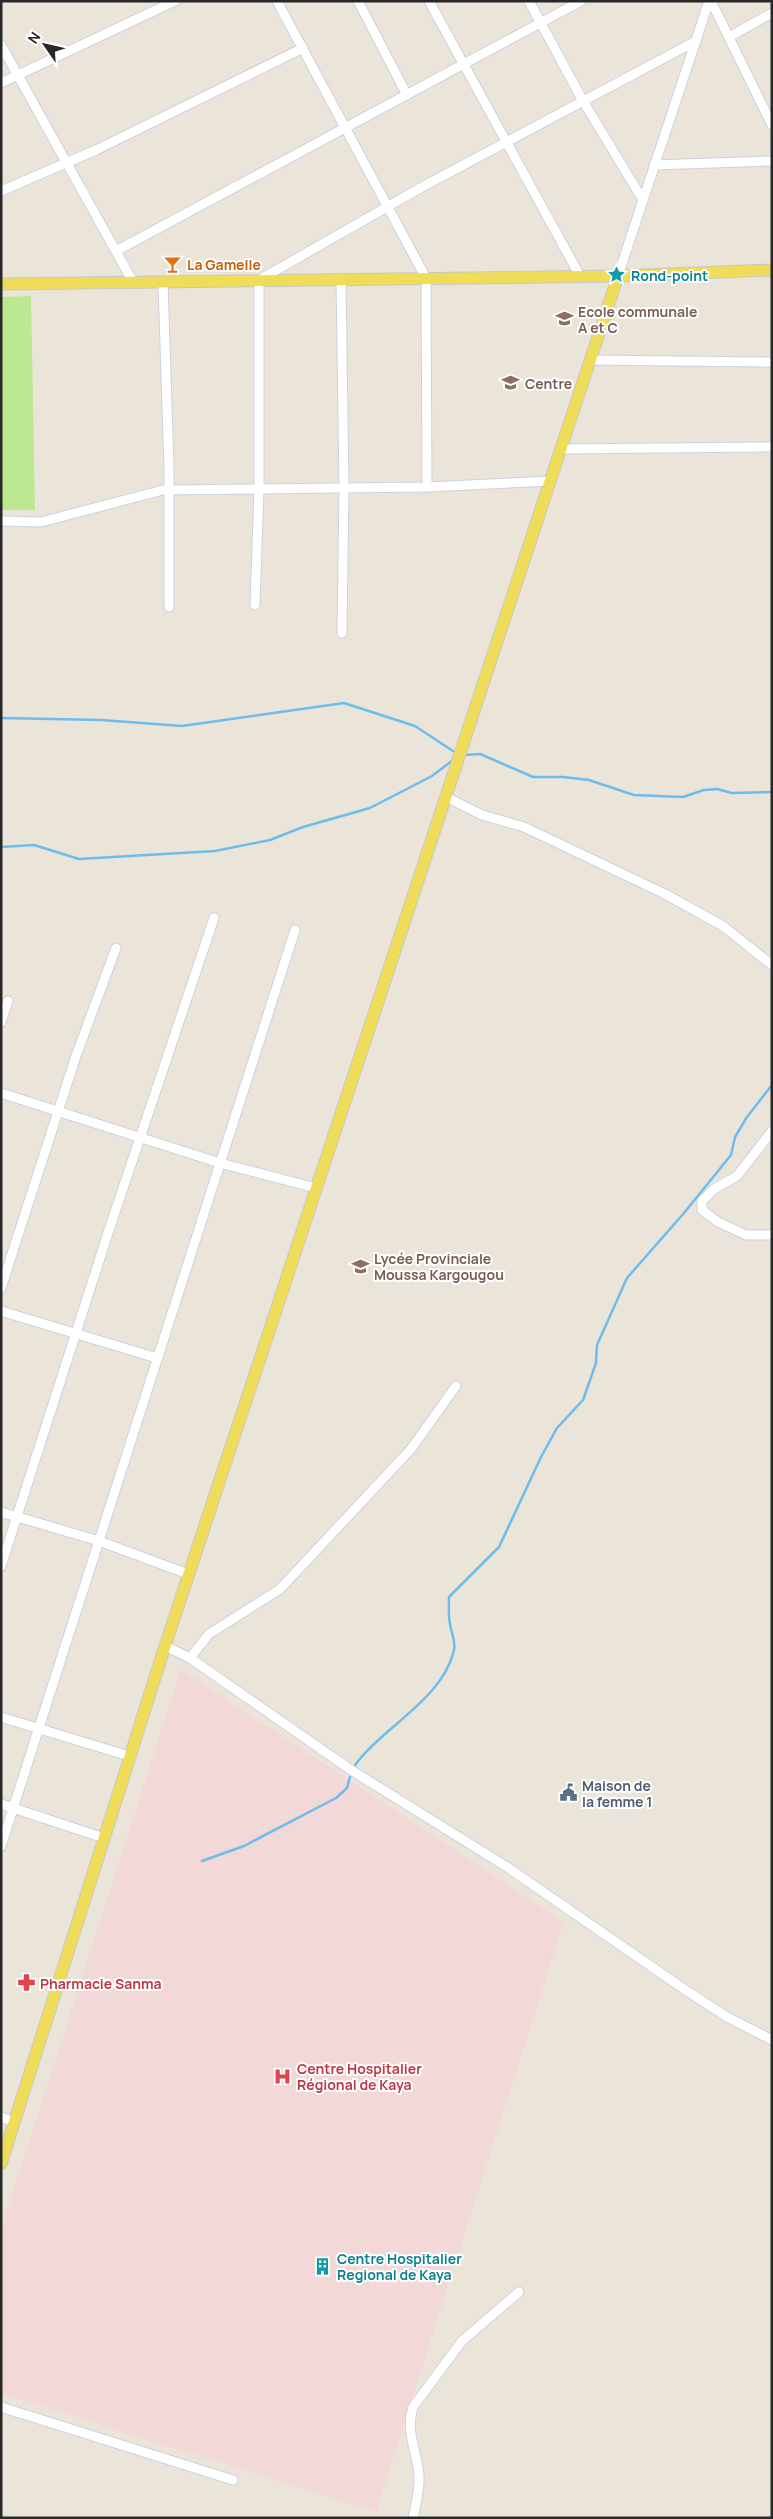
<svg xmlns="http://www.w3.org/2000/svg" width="773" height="2519" font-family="Manrope,sans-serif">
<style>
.medical{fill:#f2d8d6}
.pitch{fill:#bae991}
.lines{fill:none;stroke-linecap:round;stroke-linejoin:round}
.stream{stroke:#6cbced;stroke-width:2.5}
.minor-casing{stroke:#cfd0e1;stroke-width:11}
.major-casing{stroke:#c7c7c7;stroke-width:13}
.minor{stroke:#fff;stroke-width:9}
.major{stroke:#efdd5a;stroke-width:11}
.labels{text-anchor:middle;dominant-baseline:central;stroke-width:4;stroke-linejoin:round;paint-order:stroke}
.food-label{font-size:14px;font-weight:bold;fill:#c56008;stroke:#fff;text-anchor:start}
.culture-label{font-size:14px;font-weight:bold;fill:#0d838f;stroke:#fff;text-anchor:start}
.education-label{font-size:14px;font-weight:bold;fill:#785e54;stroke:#fff;text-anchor:start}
.service-label{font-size:14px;font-weight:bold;fill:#4e5e75;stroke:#fff;text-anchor:start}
.health-label{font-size:14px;font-weight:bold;fill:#be3a42;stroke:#fff;text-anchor:start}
</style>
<rect width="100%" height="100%" fill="#ebe5d9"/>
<polygon class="medical" points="181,1669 564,1922 376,2512 1,2393 1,2229"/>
<polygon class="pitch" points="31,296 35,510 1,510 1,297"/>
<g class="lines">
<g class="stream">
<polyline points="1,718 101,720 182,726 344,703 415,726 456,753"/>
<polyline points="464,755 480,754 533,777 563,777 589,780 634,795 683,797 704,790 717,789 732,793 772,792"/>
<polyline points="1,847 34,845 79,859 215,851 270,840 303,827 370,808 432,776 453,760"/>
<path d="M353 1768C380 1728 443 1700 454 1650 456 1640 451 1633 450 1624 448 1615 449 1606 449 1597L499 1547 541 1457 557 1428 583 1400 596 1363 597 1345 627 1278 684 1213 731 1155 735 1137 747 1117 772 1085"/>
<polyline points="202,1861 244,1846 336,1798 347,1788 351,1773"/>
</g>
<defs>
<g id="minor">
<polyline points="277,1 426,278 427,487"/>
<polyline points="358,1 407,95"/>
<polyline points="429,1 580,276"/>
<polyline points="529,1 583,101 643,200"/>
<polyline points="711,1 772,125"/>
<polyline points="729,37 772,13"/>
<polyline points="1,45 133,282"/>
<polyline points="1,83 175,1"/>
<polyline points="654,165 772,161"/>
<polyline points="1,191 96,150 303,48"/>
<polyline points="116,251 581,1"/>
<polyline points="618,276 709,1"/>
<polyline points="341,279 344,488 342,633"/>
<polyline points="163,282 169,469 169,607"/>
<polyline points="590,360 772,362"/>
<polyline points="561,449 772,447"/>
<polyline points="1,521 41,522 163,490 427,487 551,481"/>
<polyline points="255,605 259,489 259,280 422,187 696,41"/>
<polyline points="446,797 482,815 524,827 665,894 723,926 772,965"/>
<polyline points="1,1022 8,1001"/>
<polyline points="1,1093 220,1163 316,1188"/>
<polyline points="772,1131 737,1176 714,1189 702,1201 702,1210 718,1222 746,1235 772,1235"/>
<polyline points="1,1288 76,1056 116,948"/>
<polyline points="1,1311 157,1358"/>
<polyline points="1,1512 99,1541 188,1574"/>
<polyline points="1,1566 108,1233 214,918"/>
<polyline points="165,1646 190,1658 351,1770 507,1867 687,1991 727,2017 772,2040"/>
<polyline points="190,1658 209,1634 280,1589 411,1449 456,1386"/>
<polyline points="1,1717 129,1756"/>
<polyline points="1,1804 104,1838"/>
<polyline points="1,1846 295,930"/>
<polyline points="1,2117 14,2122"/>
<polyline points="1,2407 233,2480"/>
<path d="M413 2518C416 2505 420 2488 419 2475 417 2451 405 2431 413 2407L462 2341 519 2292"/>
</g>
<g id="major">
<polyline points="1,284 618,276 772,270"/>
<polyline points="1,2164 165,1646 618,276"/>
</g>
</defs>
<use href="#minor" class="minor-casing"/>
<use href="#major" class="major-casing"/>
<use href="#minor" class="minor"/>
<use href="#major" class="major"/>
</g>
<defs>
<symbol id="bar-bare" viewBox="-9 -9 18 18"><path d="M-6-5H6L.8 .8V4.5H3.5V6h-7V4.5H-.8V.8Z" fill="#e8710a" stroke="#fff" stroke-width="2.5" paint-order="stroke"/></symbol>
<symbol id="sight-bare" viewBox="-9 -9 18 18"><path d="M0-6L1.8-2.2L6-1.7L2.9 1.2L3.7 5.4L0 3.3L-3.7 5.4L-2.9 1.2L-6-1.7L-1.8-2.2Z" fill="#0f9aa8" stroke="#fff" stroke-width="2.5" paint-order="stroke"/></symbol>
<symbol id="school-bare" viewBox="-9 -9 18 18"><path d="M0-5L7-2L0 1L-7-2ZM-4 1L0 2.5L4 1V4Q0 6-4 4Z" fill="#8d6e63" stroke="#fff" stroke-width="2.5" paint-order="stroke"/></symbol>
<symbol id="civic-bare" viewBox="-9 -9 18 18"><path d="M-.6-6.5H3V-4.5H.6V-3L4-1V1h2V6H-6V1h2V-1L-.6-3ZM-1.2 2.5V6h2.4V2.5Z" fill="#5c6f8a" stroke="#fff" stroke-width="2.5" paint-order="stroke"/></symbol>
<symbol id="pharmacy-bare" viewBox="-9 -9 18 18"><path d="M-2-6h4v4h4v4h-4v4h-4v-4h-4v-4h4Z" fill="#e0444e" stroke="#fff" stroke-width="2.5" paint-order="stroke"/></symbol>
<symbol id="hospital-bare" viewBox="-9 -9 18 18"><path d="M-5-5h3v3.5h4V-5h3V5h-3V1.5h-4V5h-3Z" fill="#e0444e" stroke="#fff" stroke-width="2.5" paint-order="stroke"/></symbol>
<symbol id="building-bare" viewBox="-9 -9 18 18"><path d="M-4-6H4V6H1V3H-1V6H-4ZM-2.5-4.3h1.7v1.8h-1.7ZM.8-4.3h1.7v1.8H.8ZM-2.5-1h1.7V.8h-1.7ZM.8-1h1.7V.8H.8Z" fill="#0f9aa8" stroke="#fff" stroke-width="2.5" paint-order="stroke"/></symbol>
</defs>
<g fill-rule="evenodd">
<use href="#bar-bare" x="160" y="252" width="25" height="25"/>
<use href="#sight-bare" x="604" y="262" width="25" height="25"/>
<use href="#school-bare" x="552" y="306" width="25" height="25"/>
<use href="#school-bare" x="498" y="370" width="25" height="25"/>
<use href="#school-bare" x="348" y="1254" width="25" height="25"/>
<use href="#civic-bare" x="556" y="1780" width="25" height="25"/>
<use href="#pharmacy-bare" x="14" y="1970" width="25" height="25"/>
<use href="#hospital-bare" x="270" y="2064" width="25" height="25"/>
<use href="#building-bare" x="310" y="2254" width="25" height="25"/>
</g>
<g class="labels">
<g class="food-label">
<text x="187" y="264">La Gamelle</text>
</g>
<g class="culture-label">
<text x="631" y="275">Rond-point</text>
<text x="337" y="2258">Centre Hospitalier<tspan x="337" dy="16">Regional de Kaya</tspan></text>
</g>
<g class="education-label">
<text x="578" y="311">Ecole communale<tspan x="578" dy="16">A et C</tspan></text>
<text x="525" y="383">Centre</text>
<text x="374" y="1258">Lycée Provinciale<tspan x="374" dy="16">Moussa Kargougou</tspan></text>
</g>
<g class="service-label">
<text x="582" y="1785">Maison de<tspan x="582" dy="16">la femme 1</tspan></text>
</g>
<g class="health-label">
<text x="40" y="1983">Pharmacie Sanma</text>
<text x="297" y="2068">Centre Hospitalier<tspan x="297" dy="16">Régional de Kaya</tspan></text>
</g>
</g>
<rect width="773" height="2519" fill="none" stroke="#282828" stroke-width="5"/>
<g transform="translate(45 45) rotate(304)" stroke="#ffffff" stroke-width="4" paint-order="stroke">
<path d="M0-4L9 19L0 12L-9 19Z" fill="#282828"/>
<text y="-8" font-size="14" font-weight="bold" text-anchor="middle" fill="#282828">N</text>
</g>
</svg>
